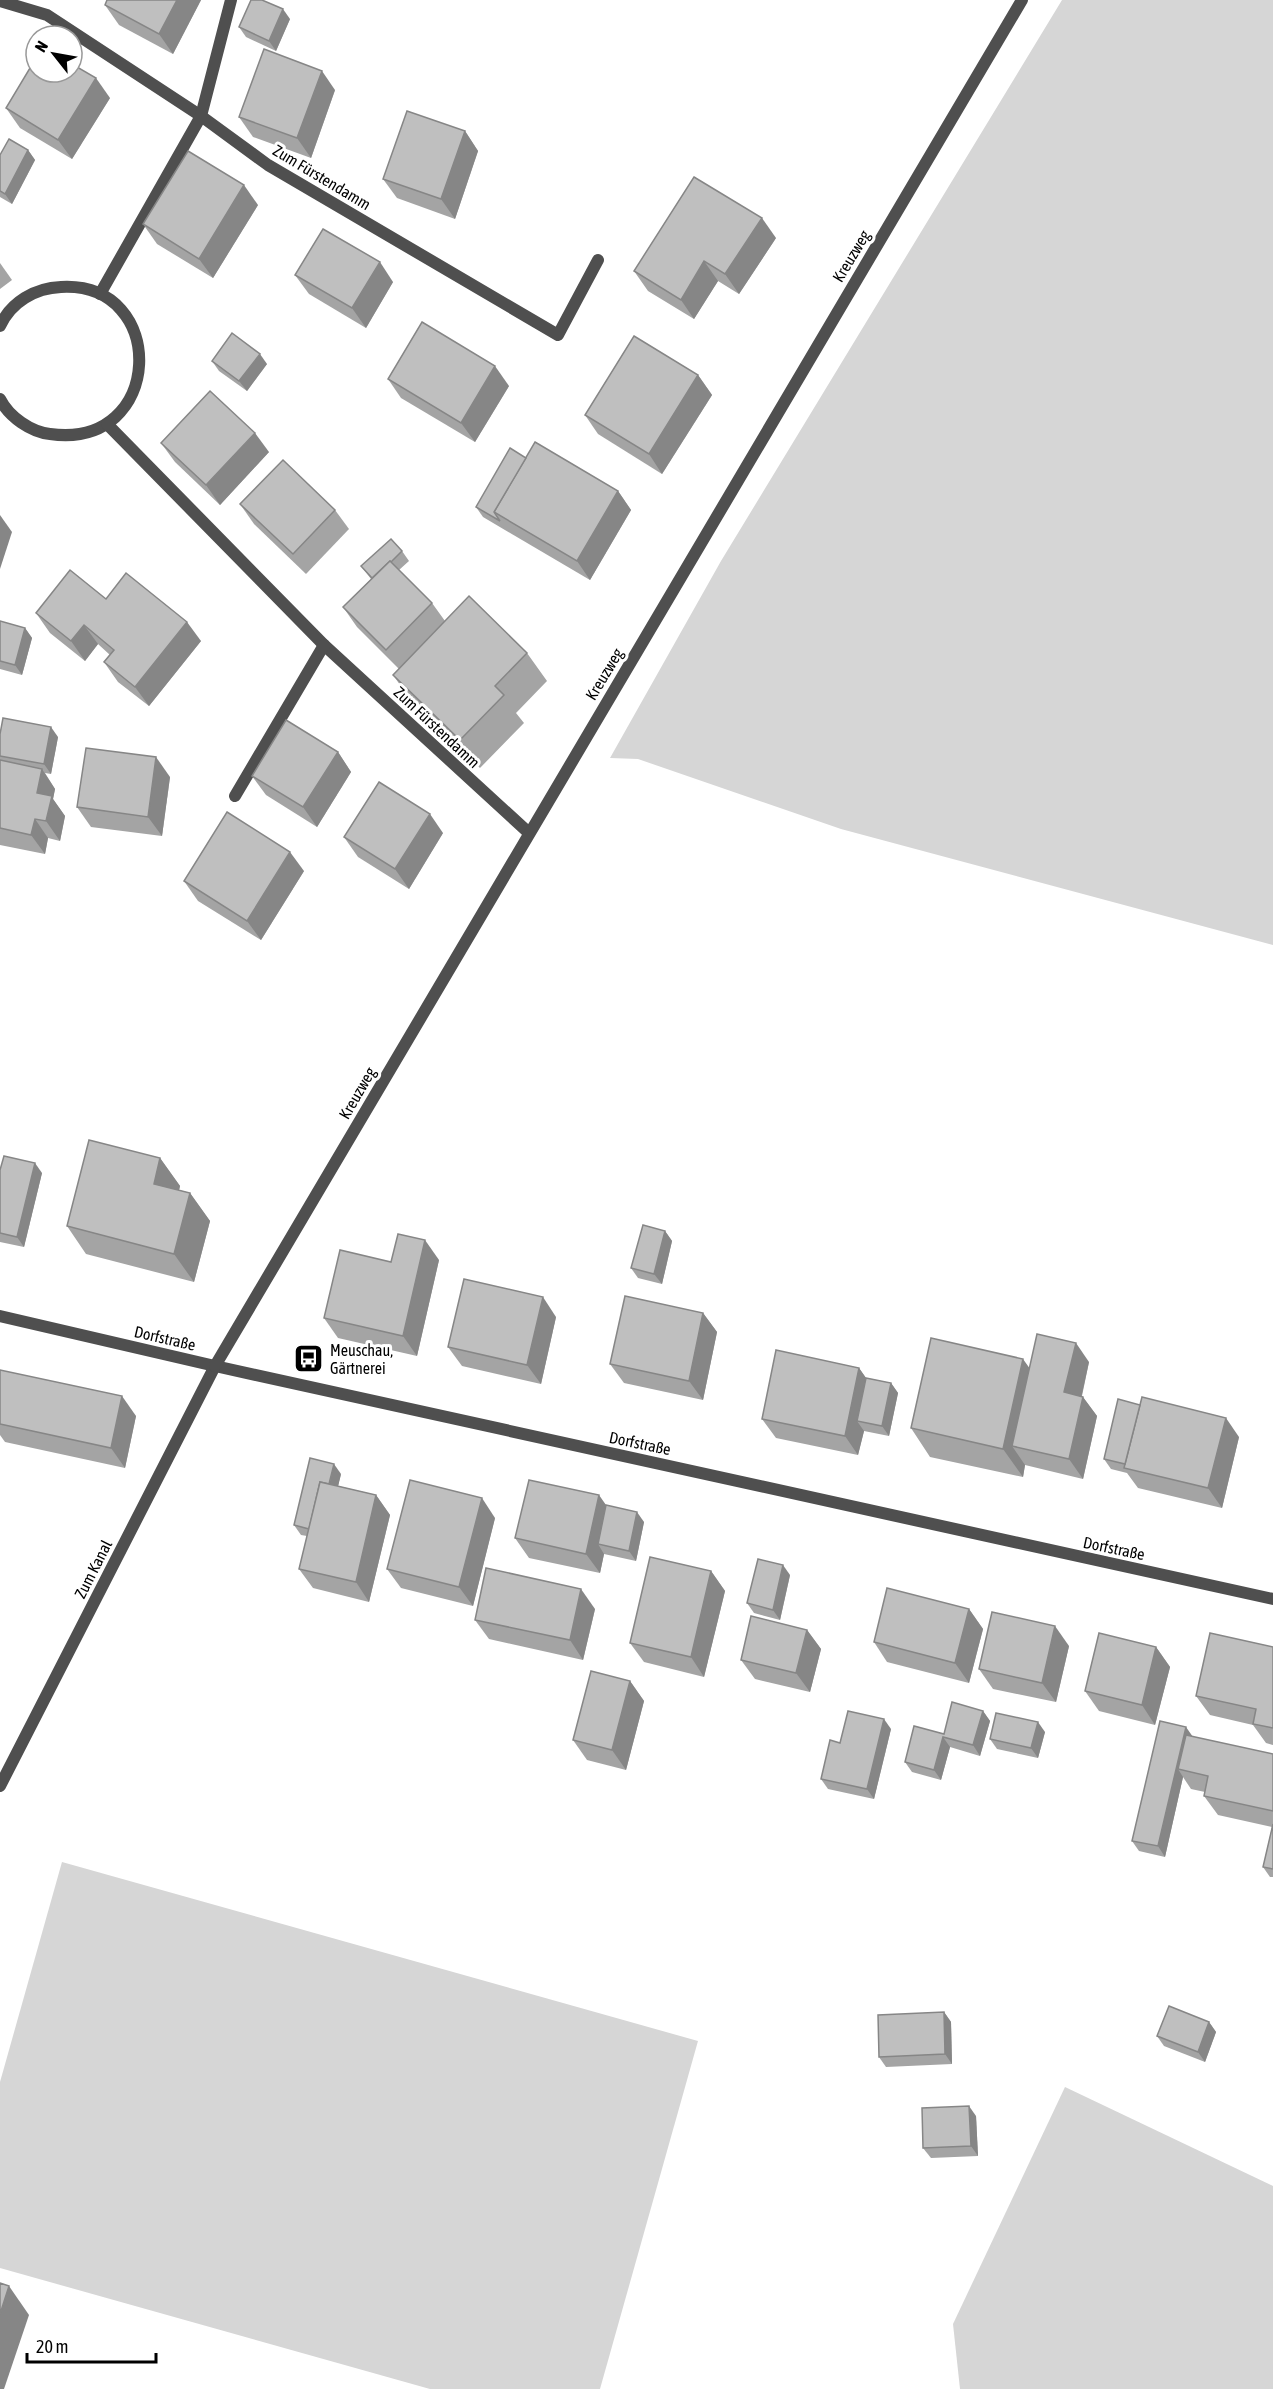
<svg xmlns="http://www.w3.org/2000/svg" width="1273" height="2389" font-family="'Asap Condensed',sans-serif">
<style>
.green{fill:#d6d6d6}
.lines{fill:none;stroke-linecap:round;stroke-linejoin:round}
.lane{stroke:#4f4f4f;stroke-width:12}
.street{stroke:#4f4f4f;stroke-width:12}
.wall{fill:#a4a4a4}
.shaded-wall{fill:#868686}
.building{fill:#bfbfbf;stroke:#868686;stroke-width:1.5}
.labels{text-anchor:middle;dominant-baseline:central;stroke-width:6;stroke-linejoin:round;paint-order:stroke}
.street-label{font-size:16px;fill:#000;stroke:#fff}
.poi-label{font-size:16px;fill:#000;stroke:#fff;text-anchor:start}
</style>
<rect width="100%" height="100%" fill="#fff"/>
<g class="green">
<polygon points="1062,0 1273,0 1273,945 841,829 638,759 610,758 721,561"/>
<polygon points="62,1862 698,2041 600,2389 430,2389 0,2268 0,2082"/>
<polygon points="1065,2087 1273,2186 1273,2389 960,2389 953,2324"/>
</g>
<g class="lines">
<polyline class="lane" points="0,1786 215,1366"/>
<g class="street">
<polyline points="0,1 47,15 201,116 268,165 558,335 598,260"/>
<polyline points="100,294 201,116 231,0"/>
<path d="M0 326C11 302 35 288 61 287 169 281 165 450 50 434 31 432 9 417 0 399"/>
<polyline points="107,424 324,645 529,833"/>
<polyline points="235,796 324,645"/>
<polyline points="0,1316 215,1366 1273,1599"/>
<polyline points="215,1366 1022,0"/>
</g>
</g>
<g class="wall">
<polygon points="107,0 201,0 173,54 119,25 105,5"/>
<polygon points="290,19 276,51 246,37 239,27"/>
<polygon points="335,90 311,158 253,137 239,117"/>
<polygon points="110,98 72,159 20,128 6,108"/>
<polygon points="465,131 478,151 455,219 397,198 383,179"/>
<polygon points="28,150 35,160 12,204 0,197 0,155"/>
<polygon points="258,205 213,278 157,244 143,224"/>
<polygon points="776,238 739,294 718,281 694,319 648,291 634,271"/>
<polygon points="0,263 12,280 0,289"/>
<polygon points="295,275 393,282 366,328 309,294"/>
<polygon points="212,361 267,364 247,391 219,371"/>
<polygon points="698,375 712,395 662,474 598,434 585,415"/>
<polygon points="388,379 509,386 475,442 401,398"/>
<polygon points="161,443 269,452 220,505 175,462"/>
<polygon points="526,458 618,491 631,510 590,580 483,517 476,507"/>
<polygon points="240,504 335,510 349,529 306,574 254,524"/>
<polygon points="402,551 409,561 399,570 432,603 445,621 527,653 547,681 516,713 524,723 480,768 413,703 393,675 399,669 357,627 343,607 371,579 361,566"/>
<polygon points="106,599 201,641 149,706 118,682 104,662 110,655 98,644 85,661 50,633 36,613"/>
<polygon points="0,621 25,628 32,638 22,675 0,669"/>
<polygon points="0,734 58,737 51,774 45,773 55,789 53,799 65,816 60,841 48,838 45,854 0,845"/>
<polygon points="338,752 351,772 317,827 266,795 252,776"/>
<polygon points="170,777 162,836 91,827 77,807"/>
<polygon points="443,833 409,889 358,857 344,837"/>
<polygon points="304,871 261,940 198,901 184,881"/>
<polygon points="160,1158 180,1186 179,1190 190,1193 210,1221 194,1282 86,1254 67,1226"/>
<polygon points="0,1170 42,1173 24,1247 0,1242"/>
<polygon points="665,1231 672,1241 662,1284 638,1278 631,1268"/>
<polygon points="439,1260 417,1356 338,1338 324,1318 391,1262"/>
<polygon points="703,1313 717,1332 703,1400 624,1383 610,1364"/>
<polygon points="556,1317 541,1384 462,1366 448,1347"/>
<polygon points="1089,1362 1082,1396 1097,1416 1083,1479 1025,1465 1023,1477 930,1457 911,1428 1030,1368"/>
<polygon points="859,1368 866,1378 891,1383 898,1393 889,1436 864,1431 858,1455 776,1438 762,1419"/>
<polygon points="0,1370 136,1416 125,1468 5,1442 0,1435"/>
<polygon points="1239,1437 1222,1508 1138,1488 1127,1473 1111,1469 1104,1459"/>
<polygon points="341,1474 338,1486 376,1495 390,1515 369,1602 313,1588 299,1569 307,1536 301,1535 294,1525"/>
<polygon points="606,1505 644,1522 636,1561 604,1554 600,1573 529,1558 515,1538"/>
<polygon points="495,1518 473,1606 401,1588 387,1569"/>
<polygon points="711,1571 725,1591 704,1677 644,1662 630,1643"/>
<polygon points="790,1575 780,1620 754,1613 747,1603"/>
<polygon points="595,1609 583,1660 489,1639 475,1620"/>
<polygon points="969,1609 983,1629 969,1683 887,1662 874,1642"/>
<polygon points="807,1630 821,1649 810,1692 755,1679 741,1660"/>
<polygon points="1069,1646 1056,1702 993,1689 979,1669"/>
<polygon points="1156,1647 1170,1667 1155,1725 1099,1711 1085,1691"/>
<polygon points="1273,1647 1273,1745 1266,1743 1253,1725 1210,1715 1196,1696"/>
<polygon points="630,1681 644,1701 626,1770 587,1760 573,1740"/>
<polygon points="983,1711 990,1721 980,1756 950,1747 941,1780 912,1772 905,1762 944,1734"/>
<polygon points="891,1729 874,1799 828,1789 821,1779"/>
<polygon points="1045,1732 1038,1758 997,1749 990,1739"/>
<polygon points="1193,1737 1273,1754 1273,1877 1270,1877 1263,1867 1272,1827 1218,1815 1204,1796 1205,1792 1191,1789 1183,1777 1165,1857 1139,1851 1132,1841"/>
<polygon points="944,2012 951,2022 952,2064 886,2067 879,2057"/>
<polygon points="1209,2022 1216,2032 1205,2062 1164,2046 1157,2036"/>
<polygon points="976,2116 978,2156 931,2158 923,2148"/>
</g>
<g class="shaded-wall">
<polygon points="177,0 201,0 173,54 159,34"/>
<polygon points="283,9 290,19 276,51 269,41"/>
<polygon points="322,71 335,90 311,158 297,138"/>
<polygon points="96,78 110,98 72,159 58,140"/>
<polygon points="465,131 478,151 455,219 441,199"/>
<polygon points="28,150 35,160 12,204 5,194"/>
<polygon points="244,185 258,205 213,278 199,259"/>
<polygon points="762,218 776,238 739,294 725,274"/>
<polygon points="704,261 718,281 694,319 681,300"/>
<polygon points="380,262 393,282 366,328 352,308"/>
<polygon points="260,354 267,364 247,391 239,381"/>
<polygon points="495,366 509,386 475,442 461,423"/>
<polygon points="698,375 712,395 662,474 649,454"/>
<polygon points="255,433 269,452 220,505 206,485"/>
<polygon points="618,491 631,510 590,580 577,561"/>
<polygon points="0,515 12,532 0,569"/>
<polygon points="187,622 201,641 149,706 135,687"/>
<polygon points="84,625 98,644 85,661 71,641"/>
<polygon points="25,628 32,638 22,675 15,665"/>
<polygon points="51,727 58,737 51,774 44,764"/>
<polygon points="338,752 351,772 317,827 303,807"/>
<polygon points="156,757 170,777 162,836 148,817"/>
<polygon points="42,769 55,789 53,799 65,816 60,841 46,821 37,793"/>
<polygon points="430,814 443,833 409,889 395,869"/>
<polygon points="35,819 48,838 45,854 31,835"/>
<polygon points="290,852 304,871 261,940 247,921"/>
<polygon points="160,1158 180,1186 174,1212 154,1184"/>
<polygon points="35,1163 42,1173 24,1247 17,1237"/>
<polygon points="190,1193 210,1221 194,1282 174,1254"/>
<polygon points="665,1231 672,1241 662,1284 654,1274"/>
<polygon points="425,1240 439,1260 417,1356 403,1336"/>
<polygon points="543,1297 556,1317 541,1384 527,1365"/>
<polygon points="703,1313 717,1332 703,1400 689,1381"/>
<polygon points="1076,1343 1089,1362 1078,1412 1064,1392"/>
<polygon points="1023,1359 1043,1387 1012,1446 1025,1465 1023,1477 1003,1449"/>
<polygon points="859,1368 873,1388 857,1421 864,1431 858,1455 845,1436"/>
<polygon points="891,1383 898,1393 889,1436 882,1426"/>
<polygon points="122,1396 136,1416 125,1468 111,1448"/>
<polygon points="1083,1397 1097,1416 1083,1479 1069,1459"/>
<polygon points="1226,1418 1239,1437 1222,1508 1208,1488"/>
<polygon points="334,1464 341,1474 325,1541 318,1531"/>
<polygon points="376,1495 390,1515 369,1602 356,1582"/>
<polygon points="599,1495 613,1515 598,1544 604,1554 600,1573 586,1554"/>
<polygon points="482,1498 495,1518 473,1606 459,1587"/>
<polygon points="637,1512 644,1522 636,1561 629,1551"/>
<polygon points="783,1565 790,1575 780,1620 773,1610"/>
<polygon points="711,1571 725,1591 704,1677 691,1657"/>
<polygon points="581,1589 595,1609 583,1660 570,1640"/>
<polygon points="969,1609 983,1629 969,1683 955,1663"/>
<polygon points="1055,1626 1069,1646 1056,1702 1042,1683"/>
<polygon points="807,1630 821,1649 810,1692 796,1673"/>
<polygon points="1156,1647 1170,1667 1155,1725 1142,1705"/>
<polygon points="630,1681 644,1701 626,1770 612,1750"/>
<polygon points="983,1711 990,1721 980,1756 973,1745"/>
<polygon points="884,1719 891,1729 874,1799 867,1789"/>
<polygon points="1038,1722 1045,1732 1038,1758 1031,1748"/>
<polygon points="1186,1727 1193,1737 1178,1769 1183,1777 1165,1857 1158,1846"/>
<polygon points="943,1737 950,1747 941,1780 934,1770"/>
<polygon points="944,2012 951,2022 952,2064 945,2054"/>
<polygon points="1209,2022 1216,2032 1205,2062 1198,2052"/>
<polygon points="969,2106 976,2116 978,2156 971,2146"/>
<polygon points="9,2286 29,2315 4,2389 0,2389 0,2314"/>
</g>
<g class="building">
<polygon points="107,0 177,0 159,34 105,5"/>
<polygon points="251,0 262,0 283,9 269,41 239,27"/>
<polygon points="264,49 322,71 297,138 239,117"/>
<polygon points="36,58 36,72 72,72 72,64 96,78 58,140 6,108"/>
<polygon points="407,111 465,131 441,199 383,179"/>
<polygon points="9,139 28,150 5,194 0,191 0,155"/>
<polygon points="188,151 244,185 199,259 143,224"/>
<polygon points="694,177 762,218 725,274 704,261 681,300 634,271"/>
<polygon points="323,229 380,262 352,308 295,275"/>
<polygon points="422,322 495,366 461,423 388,379"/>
<polygon points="232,333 260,354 239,381 212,361"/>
<polygon points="634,336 698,375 649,454 585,415"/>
<polygon points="210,391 255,433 206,485 161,443"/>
<polygon points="535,442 618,491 577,561 494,512"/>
<polygon points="510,448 526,458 494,512 500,521 476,507"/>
<polygon points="283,460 335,510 293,554 240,504"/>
<polygon points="391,539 402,551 391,562 390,561 372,578 361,566"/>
<polygon points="390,561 432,603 386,650 343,607"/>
<polygon points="70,570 106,599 126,573 187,622 135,687 104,662 114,650 84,625 71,641 36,613"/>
<polygon points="469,596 527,653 495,686 504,695 460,740 393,675"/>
<polygon points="0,621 25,628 15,665 0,661"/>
<polygon points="3,718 51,727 44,764 0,756 0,734"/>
<polygon points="286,720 338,752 303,807 252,776"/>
<polygon points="86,748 156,757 148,817 77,807"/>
<polygon points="0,760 42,769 37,793 52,796 46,821 35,819 31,835 0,828"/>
<polygon points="379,782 430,814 395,869 344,837"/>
<polygon points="227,812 290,852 247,921 184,881"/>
<polygon points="89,1140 160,1158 154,1184 190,1193 174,1254 67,1226"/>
<polygon points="4,1156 35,1163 17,1237 0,1233 0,1170"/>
<polygon points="643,1225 665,1231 654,1274 631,1268"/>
<polygon points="398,1234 425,1240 403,1336 324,1318 340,1250 391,1262"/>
<polygon points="464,1279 543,1297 527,1365 448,1347"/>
<polygon points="625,1296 703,1313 689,1381 610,1364"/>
<polygon points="1037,1334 1076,1343 1064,1392 1083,1397 1069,1459 1012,1446"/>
<polygon points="931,1338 1023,1359 1003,1449 911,1428"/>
<polygon points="776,1350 859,1368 845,1436 762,1419"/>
<polygon points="0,1370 122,1396 111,1448 0,1424"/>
<polygon points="866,1378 891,1383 882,1426 857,1421"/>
<polygon points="1142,1397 1226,1418 1208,1488 1124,1468"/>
<polygon points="1118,1399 1140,1405 1125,1464 1104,1459"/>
<polygon points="310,1458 334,1464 329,1484 320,1482 309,1529 294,1525"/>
<polygon points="410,1480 482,1498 459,1587 387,1569"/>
<polygon points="529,1480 599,1495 586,1554 515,1538"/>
<polygon points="320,1482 376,1495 356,1582 299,1569"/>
<polygon points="606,1505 637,1512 629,1551 598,1544"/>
<polygon points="650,1557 711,1571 691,1657 630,1643"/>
<polygon points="758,1559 783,1565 773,1610 747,1603"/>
<polygon points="486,1568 581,1589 570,1640 475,1620"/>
<polygon points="887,1588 969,1609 955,1663 874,1642"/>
<polygon points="992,1612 1055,1626 1042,1683 979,1669"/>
<polygon points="751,1616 807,1630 796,1673 741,1660"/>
<polygon points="1099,1633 1156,1647 1142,1705 1085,1691"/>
<polygon points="1210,1633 1273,1647 1273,1728 1253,1724 1256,1709 1196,1696"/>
<polygon points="591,1671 630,1681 612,1750 573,1740"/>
<polygon points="952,1702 983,1711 973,1745 943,1737 934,1770 905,1762 914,1726 944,1734"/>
<polygon points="848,1711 884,1719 867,1789 821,1779 830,1740 840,1743"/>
<polygon points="996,1713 1038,1722 1031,1748 990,1739"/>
<polygon points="1160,1721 1186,1727 1158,1846 1132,1841"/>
<polygon points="1186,1735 1273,1754 1273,1811 1204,1796 1208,1776 1178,1769"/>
<polygon points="1273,1824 1273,1869 1263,1867"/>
<polygon points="1169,2006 1209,2022 1198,2052 1157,2036"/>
<polygon points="944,2012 945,2054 879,2057 878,2015"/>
<polygon points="969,2106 971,2146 923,2148 922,2108"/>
<polygon points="0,2283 9,2286 0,2314"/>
</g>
<defs>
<symbol id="bus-square" viewBox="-11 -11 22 22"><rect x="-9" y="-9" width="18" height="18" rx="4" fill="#000" stroke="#fff"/><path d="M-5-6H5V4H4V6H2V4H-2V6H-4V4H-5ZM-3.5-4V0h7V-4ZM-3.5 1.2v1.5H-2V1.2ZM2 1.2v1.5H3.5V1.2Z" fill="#fff"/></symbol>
</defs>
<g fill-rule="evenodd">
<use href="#bus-square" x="292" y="1342" width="33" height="33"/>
</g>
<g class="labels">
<g class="street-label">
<text transform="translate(322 177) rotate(31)">Zum Fürstendamm</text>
<text transform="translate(851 256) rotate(-59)">Kreuzweg</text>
<text transform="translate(604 674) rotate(-59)">Kreuzweg</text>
<text transform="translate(437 727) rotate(43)">Zum Fürstendamm</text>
<text transform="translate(357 1093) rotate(-60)">Kreuzweg</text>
<text transform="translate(165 1338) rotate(13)">Dorfstraße</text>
<text transform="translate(640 1443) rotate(12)">Dorfstraße</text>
<text transform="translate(1114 1548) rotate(12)">Dorfstraße</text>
<text transform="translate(93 1569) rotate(-63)">Zum Kanal</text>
</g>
<g class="poi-label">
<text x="330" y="1350">Meuschau,<tspan x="330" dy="18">Gärtnerei</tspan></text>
</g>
</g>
<g transform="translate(54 54) rotate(301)"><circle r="28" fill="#ffffff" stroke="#999999" stroke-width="1.5"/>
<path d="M0-4.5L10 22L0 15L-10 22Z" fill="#000000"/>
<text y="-9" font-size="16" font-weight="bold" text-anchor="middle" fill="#000000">N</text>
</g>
<path d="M27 2353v9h129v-9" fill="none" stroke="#000000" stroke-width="3"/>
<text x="36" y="2353" font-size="18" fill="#000000" stroke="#ffffff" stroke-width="4.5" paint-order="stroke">20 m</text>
</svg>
